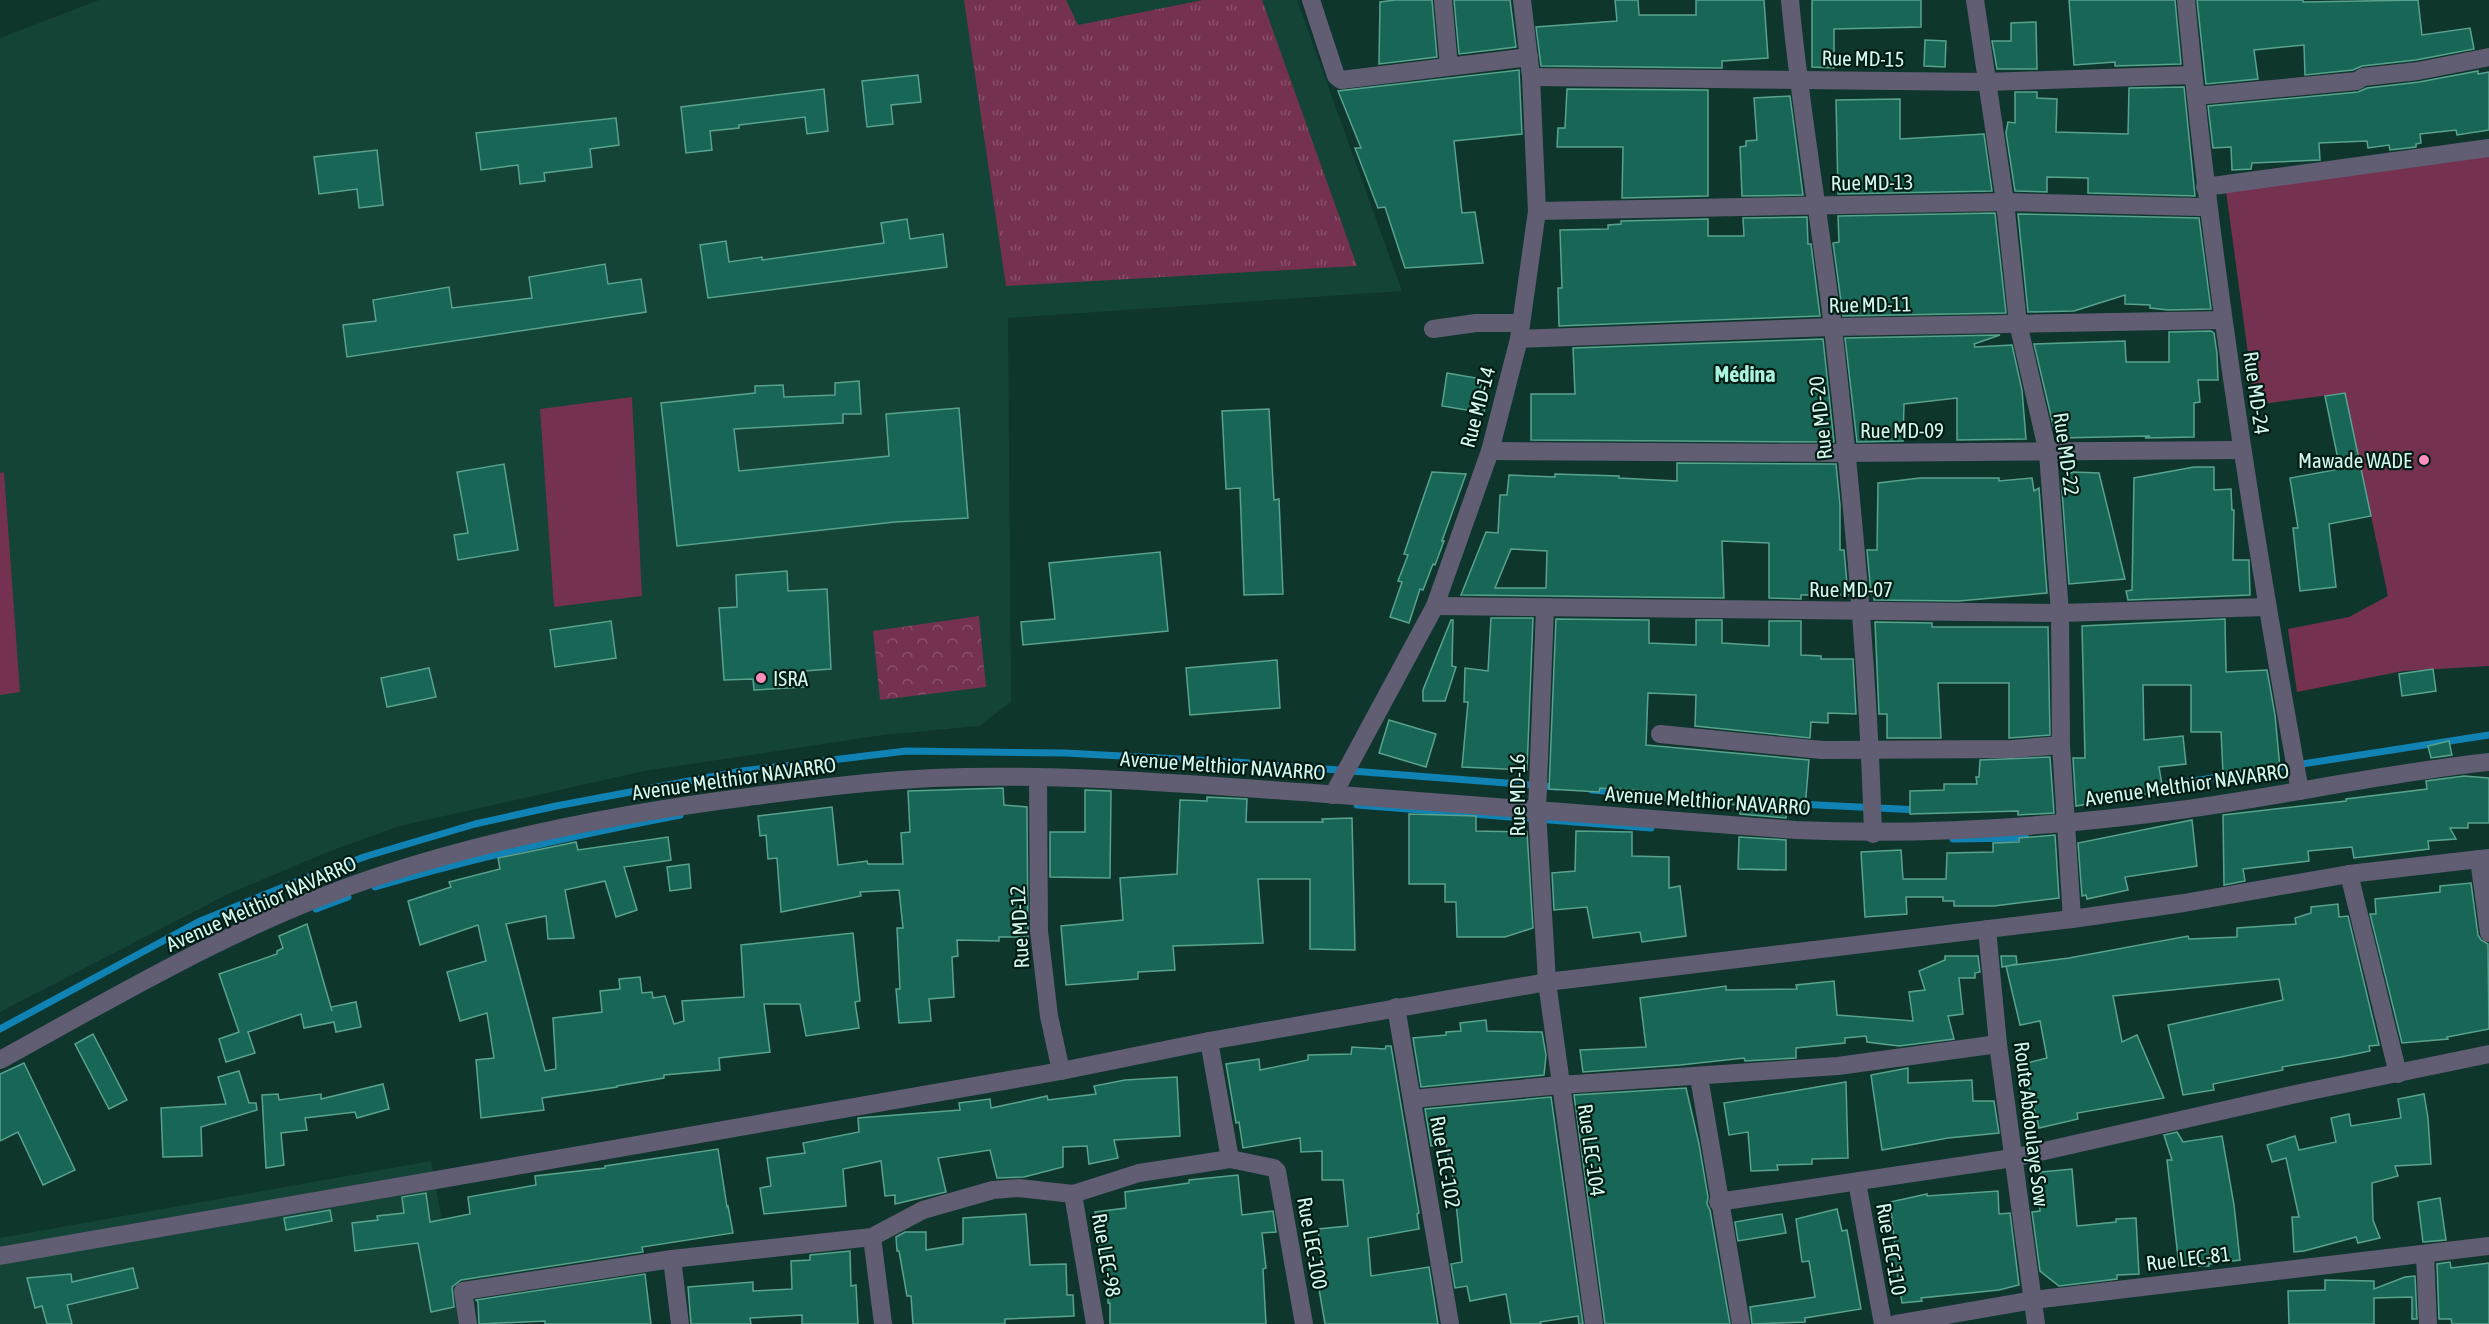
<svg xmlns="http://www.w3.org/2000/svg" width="2489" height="1324" font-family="'Asap Condensed',sans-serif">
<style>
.built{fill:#144338}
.grass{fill:url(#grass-tufts)}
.park{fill:url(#park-crowns)}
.garden{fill:#753250}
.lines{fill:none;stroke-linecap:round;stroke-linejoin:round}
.stream{stroke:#1082b3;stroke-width:7}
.building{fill:#186756;stroke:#59a28e;stroke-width:1.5;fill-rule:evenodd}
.minor{stroke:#615d73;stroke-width:18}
.tertiary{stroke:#615d73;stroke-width:18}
.poi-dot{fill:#fe8ebd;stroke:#001c15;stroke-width:2}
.labels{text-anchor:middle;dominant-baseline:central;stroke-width:4.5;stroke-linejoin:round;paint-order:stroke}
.street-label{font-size:21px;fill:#d5f8ed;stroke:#001c15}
.poi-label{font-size:21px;fill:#d5f8ed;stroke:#001c15;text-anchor:end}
.neighbourhood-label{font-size:22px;font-weight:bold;fill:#abf5e0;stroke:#001c15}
</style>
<defs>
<pattern id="grass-tufts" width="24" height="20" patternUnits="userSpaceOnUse" patternTransform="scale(1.5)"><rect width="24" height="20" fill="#753250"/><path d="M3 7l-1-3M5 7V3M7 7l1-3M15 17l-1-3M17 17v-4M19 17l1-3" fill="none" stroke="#88506a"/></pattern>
<pattern id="park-crowns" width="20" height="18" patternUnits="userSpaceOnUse" patternTransform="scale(1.5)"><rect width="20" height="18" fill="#753250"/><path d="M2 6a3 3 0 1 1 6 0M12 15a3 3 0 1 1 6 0" fill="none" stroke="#88506a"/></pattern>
</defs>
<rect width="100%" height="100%" fill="#0e362d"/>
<g class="built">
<polygon points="99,0 1297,0 1402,291 1008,318 1011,702 979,726 883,735 644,771 400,826 333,850 228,894 0,1012 0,38"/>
<polygon points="431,1161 461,1324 0,1324 0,1238"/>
</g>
<polygon class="grass" points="964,0 1066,0 1078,25 1203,0 1262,0 1357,266 1006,286"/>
<polygon class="park" points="979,616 986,687 880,700 873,631"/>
<g class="garden">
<polygon points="2489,154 2489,666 2403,671 2297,692 2288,629 2349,617 2388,596 2345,393 2255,405 2226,191"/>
<polygon points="632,397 642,596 554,607 540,409"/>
<polygon points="4,472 20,692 0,695 0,473"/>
</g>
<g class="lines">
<g class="stream">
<polyline points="2154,787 2489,735"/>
<polyline points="1592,790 1652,795"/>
<polyline points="1798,804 1919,810"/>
<polyline points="1357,805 1651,828"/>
<polyline points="1953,839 2026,838"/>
<path d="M375 887C476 857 577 835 680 815"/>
<polyline points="316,909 348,897"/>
<polyline points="0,1029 198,922 303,879 367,856 475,824 556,806 742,771 906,751 1065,753 1236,762 1557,787"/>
</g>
</g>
<g class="building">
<polygon points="1395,0 1432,0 1437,57 1379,64 1380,2"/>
<polygon points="1454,0 1510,0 1516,47 1459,54"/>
<polygon points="1615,0 1638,0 1639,15 1696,15 1696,0 1764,0 1768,58 1722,61 1722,68 1541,66 1536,27 1617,21"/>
<polygon points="1812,0 1921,0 1921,27 1834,29 1834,68 1812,67"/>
<polygon points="2069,0 2175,0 2181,64 2115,66 2115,62 2074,65"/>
<polygon points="2197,0 2303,0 2303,2 2418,0 2422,35 2470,28 2474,49 2416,60 2362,66 2353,70 2305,75 2304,45 2254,50 2258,79 2206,84"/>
<polygon points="2036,22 2037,69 1997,69 1992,41 2011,41 2011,23"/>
<polygon points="1925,40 1946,41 1945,67 1924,66"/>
<polygon points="1519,70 1522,134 1454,141 1462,213 1475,212 1483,263 1405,268 1385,207 1378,208 1355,148 1361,148 1338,91"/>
<polygon points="2478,71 2478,74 2489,72 2489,130 2457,135 2456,130 2420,134 2421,143 2416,144 2416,147 2390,150 2389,145 2368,148 2367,141 2319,143 2320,160 2252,163 2251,169 2232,170 2231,147 2213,148 2208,106 2358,92 2367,88 2419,82"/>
<polygon points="918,75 921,102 891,105 893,124 867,127 862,81"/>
<polygon points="2184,87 2195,196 2088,193 2088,178 2047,177 2047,192 2015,191 2006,133 2008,122 2015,123 2015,92 2037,92 2037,98 2057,99 2056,132 2128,134 2129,88"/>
<polygon points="824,89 828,131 807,134 805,117 739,125 739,128 710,131 712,150 686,153 681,107"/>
<polygon points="1567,89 1708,90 1708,196 1622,198 1623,147 1557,147 1558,128 1565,128"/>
<polygon points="1790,96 1803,195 1742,196 1740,147 1746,146 1746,141 1757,140 1754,98"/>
<polygon points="1900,99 1900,139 1984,134 1992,191 1838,194 1836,100"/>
<polygon points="616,118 619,145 590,149 592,167 544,173 545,181 520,184 518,165 481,170 476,133"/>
<polygon points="377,150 383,205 359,208 357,189 319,194 314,157"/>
<polygon points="1995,213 2006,313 1843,316 1833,243 1839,242 1838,216"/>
<polygon points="2018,214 2199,218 2211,309 2168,310 2150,308 2150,305 2125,304 2125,295 2074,311 2028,312"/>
<polygon points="1807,217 1808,244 1811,244 1820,316 1559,326 1558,288 1562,288 1560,230 1608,229 1608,225 1621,224 1621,221 1708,219 1708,236 1744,236 1743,218"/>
<polygon points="907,219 910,239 943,234 947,267 708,298 700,245 726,241 729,262 762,257 762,260 884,243 881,223"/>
<polygon points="605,264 608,284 641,279 646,312 347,357 343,325 376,321 373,300 449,287 452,308 532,298 529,277"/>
<polygon points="2211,331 2214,333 2217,354 2218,380 2198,380 2200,402 2194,403 2194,437 2145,438 2150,436 2059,438 2054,429 2034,344 2125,341 2126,362 2169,362 2169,332"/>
<polygon points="2000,335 1974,344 1975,347 2012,345 2022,390 2026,439 1957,440 1957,398 1904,404 1903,441 1857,442 1845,338"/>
<polygon points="1823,339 1834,442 1531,440 1531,394 1575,394 1573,348"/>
<polygon points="1447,373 1482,379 1479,394 1487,395 1484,413 1442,406"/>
<polygon points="859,381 861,414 843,414 843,423 734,429 739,471 889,456 886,414 959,408 968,518 895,522 677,546 661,403 755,393 755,386 783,385 784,397 835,395 835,383"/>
<polygon points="2345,393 2371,516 2329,524 2336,587 2300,591 2293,528 2298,528 2290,478 2340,469 2325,396"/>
<polygon points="1269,409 1274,500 1279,499 1283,594 1244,595 1240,488 1226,489 1222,411"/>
<path d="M1677 463 1836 464 1840 505V550H1844L1848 595H1801V599L1769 598V543L1722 541 1724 598 1461 595 1486 532 1498 533 1500 495H1507L1509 475 1555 477V474L1619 476V478L1677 481ZM1511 549 1547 551 1546 588H1495Z"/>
<polygon points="504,464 518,550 458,560 454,535 468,533 457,472"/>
<polygon points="2194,467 2214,467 2214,490 2231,489 2232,510 2234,510 2233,560 2249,560 2250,595 2128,600 2126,591 2132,590 2134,478"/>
<polygon points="1432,472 1466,474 1442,541 1444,541 1435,565 1433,564 1423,590 1420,589 1409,623 1390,617 1402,582 1398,581 1408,555 1404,554"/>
<polygon points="2073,472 2099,473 2125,579 2069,584 2061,478"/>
<polygon points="1920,478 1999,478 1999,481 2032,478 2034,491 2039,488 2047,593 1959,601 1874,600 1874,594 1871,594 1867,550 1877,550 1878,483"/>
<polygon points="1160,552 1168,631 1023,645 1021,622 1055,619 1049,563"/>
<polygon points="787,571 788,591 827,589 831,669 804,671 805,687 754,690 753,679 724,680 719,608 737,607 736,575"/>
<polygon points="1491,618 1533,618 1527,770 1462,767 1468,702 1464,702 1465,668 1488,671"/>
<polygon points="1556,619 1649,620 1649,643 1696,645 1696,620 1722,620 1722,643 1769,646 1769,621 1801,621 1801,655 1821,656 1821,659 1853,659 1856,714 1828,713 1828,723 1811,722 1810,738 1695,726 1696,695 1648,693 1646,745 1809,760 1805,809 1787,808 1786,818 1740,814 1740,805 1644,799 1645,791 1600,788 1599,792 1549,789"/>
<polygon points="2225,619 2226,672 2267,670 2275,715 2280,768 2223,773 2221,732 2191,732 2191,685 2143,685 2144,740 2183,736 2186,764 2159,767 2163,791 2076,806 2073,758 2085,758 2082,626"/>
<polygon points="1451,620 1453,620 1452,666 1456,667 1445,701 1423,701 1423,690"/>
<polygon points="611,621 616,658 555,667 550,630"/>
<polygon points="1875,622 1932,623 1932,627 2048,627 2050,735 2009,738 2009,683 1938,683 1941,738 1887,738 1887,714 1879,714"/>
<polygon points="1277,660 1280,708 1190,715 1186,668"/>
<polygon points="429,668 436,697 387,707 381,678"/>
<polygon points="2433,669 2436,691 2402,696 2399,674"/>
<polygon points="1389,720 1436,734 1426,767 1379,753"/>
<polygon points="2449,741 2452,755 2431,758 2428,746"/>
<polygon points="2050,757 2054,813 2018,815 2018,811 1910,814 1910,791 1944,790 1944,784 1977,784 1976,777 1979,777 1980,760"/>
<polygon points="2464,776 2489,778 2489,823 2468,823 2468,828 2450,828 2456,839 2428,841 2429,849 2354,858 2352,847 2308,851 2309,861 2243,869 2245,881 2224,885 2223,815 2346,801 2346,799 2427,789 2426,781"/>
<polygon points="1003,788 1004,805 1027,807 1028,937 999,937 999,941 957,940 958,956 952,957 954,997 929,999 931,1021 899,1023 896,989 900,989 897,928 903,928 899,890 860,892 861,896 781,912 777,858 768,859 766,835 760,836 758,816 832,807 838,865 867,861 868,864 903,864 901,833 910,832 908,791"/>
<polygon points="1085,790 1111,791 1110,878 1050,877 1050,832 1085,832"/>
<polygon points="1207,797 1247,799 1246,822 1323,822 1322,819 1352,818 1355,950 1310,949 1310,879 1258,879 1263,943 1173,946 1175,970 1138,972 1138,979 1066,985 1061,926 1123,920 1120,878 1177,874 1180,800 1207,801"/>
<polygon points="1409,814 1476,816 1476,831 1527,832 1533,928 1505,937 1457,937 1456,902 1445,902 1445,884 1409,884"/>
<polygon points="2192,820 2197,866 2125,877 2128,890 2087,899 2086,895 2082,896 2078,843"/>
<polygon points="1576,831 1632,832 1632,856 1669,857 1669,888 1680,886 1686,936 1642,942 1640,932 1593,938 1587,907 1554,910 1552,873 1575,871"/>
<polygon points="2055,835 2059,898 1994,906 1954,906 1954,901 1943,901 1943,897 1906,897 1907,914 1865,917 1861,852 1901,850 1903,879 1946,879 1947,853 1993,852 1993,843 2019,842 2019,838"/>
<polygon points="668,837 671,860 624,867 637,910 616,917 605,881 565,890 574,938 548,939 546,916 506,924 545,1071 556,1069 553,1018 602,1012 600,991 620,989 619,979 640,977 642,993 652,992 653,998 665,996 674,1024 684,1021 682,1001 744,997 741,945 853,933 860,1001 855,1002 859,1028 806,1036 800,1004 764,1004 770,1052 719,1058 720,1070 664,1075 664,1078 617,1086 617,1087 542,1098 544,1110 481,1118 476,1060 494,1058 487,1013 460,1021 447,972 486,961 478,925 420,945 408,901 451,887 449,882 500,869 498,858 576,842 578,850"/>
<polygon points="1739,837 1786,840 1786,870 1738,869"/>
<polygon points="689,864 691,888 670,891 667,867"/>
<polygon points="2471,883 2478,935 2481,940 2488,944 2489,1029 2447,1037 2448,1039 2402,1043 2370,914 2376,914 2375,899 2440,892 2440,886"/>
<polygon points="2338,904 2339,917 2348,916 2379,1045 2369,1046 2370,1051 2341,1057 2282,1067 2283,1070 2213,1084 2214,1090 2183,1095 2168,1025 2283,1000 2279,979 2113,996 2122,1042 2137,1035 2164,1098 2077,1113 2078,1119 2039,1128 2023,1064 2047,1058 2040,1021 2020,1025 2006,966 2069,958 2188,936 2189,939 2237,937 2237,928 2296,924 2295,918 2311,913 2311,907"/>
<polygon points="307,924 332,1011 331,1007 356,1002 361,1027 336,1032 334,1022 304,1028 301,1014 248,1032 255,1053 226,1062 219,1039 239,1032 219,974 277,954 277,951 283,948 279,936"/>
<polygon points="1945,956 1978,956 1980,972 1975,973 1975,978 1959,978 1963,1014 1948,1016 1954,1039 1899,1046 1867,1042 1866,1036 1845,1038 1845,1043 1796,1048 1796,1058 1745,1061 1744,1058 1680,1065 1583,1072 1580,1050 1646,1047 1640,998 1726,986 1726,990 1797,989 1796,985 1834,981 1837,1015 1913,1021 1909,992 1925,990 1919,971 1945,960"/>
<polygon points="2001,956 2016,956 2017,964 2002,967"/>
<polygon points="1486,1020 1487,1031 1542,1032 1546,1055 1544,1075 1421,1087 1413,1038 1446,1035 1446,1032 1461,1031 1460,1023"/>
<polygon points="93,1034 127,1100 109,1109 75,1044"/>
<polygon points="1386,1046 1391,1046 1419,1213 1417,1214 1419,1229 1368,1238 1371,1276 1429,1267 1438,1324 1325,1324 1319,1289 1325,1288 1318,1229 1348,1226 1343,1180 1322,1180 1322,1151 1301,1152 1300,1138 1243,1148 1239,1122 1236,1123 1226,1064 1259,1059 1260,1070 1308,1060 1308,1055 1351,1054 1352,1047 1385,1049"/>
<polygon points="24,1063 75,1170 43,1185 18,1132 0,1141 0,1074"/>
<polygon points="1908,1068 1908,1083 1972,1080 1973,1101 1994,1101 1999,1133 1948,1138 1882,1150 1871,1075"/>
<polygon points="239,1071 249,1103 256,1103 257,1110 201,1127 202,1156 163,1157 161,1108 226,1104 218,1077"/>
<polygon points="1177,1077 1180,1136 1114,1140 1118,1158 1089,1164 1087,1146 1063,1147 1063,1167 1024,1177 997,1178 990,1150 938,1158 946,1192 895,1204 895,1195 885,1196 881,1161 843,1169 846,1206 764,1214 760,1188 771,1186 767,1158 805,1153 803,1143 859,1132 858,1118 960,1110 959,1103 990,1099 991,1108 1047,1096 1048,1100 1096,1094 1094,1086 1125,1080"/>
<polygon points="1846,1082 1848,1158 1812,1159 1812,1164 1777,1165 1778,1170 1751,1171 1748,1132 1729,1135 1724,1103"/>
<polygon points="383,1084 389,1109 357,1118 355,1112 305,1118 307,1130 281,1133 284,1165 266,1168 262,1095 278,1094 279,1100 321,1094 321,1099"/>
<polygon points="1686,1088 1699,1144 1708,1197 1707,1204 1710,1210 1730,1324 1605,1324 1574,1095"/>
<polygon points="2424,1094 2428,1118 2431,1164 2395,1166 2398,1176 2372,1183 2373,1220 2380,1238 2358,1243 2356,1237 2304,1251 2294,1252 2292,1217 2299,1217 2286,1158 2272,1162 2267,1145 2295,1136 2299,1150 2336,1142 2331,1118 2349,1114 2351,1126 2401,1118 2398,1099"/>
<polygon points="1551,1097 1583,1324 1579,1324 1578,1316 1540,1322 1541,1324 1511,1324 1506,1294 1470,1301 1467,1286 1455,1288 1451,1264 1462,1262 1454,1183 1446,1144 1431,1146 1425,1109"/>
<polygon points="2177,1132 2183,1142 2222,1136 2234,1205 2240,1260 2209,1264 2209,1266 2179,1266 2167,1160 2172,1160 2164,1135"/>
<polygon points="718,1149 727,1207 728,1206 733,1233 642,1247 643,1252 461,1280 452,1287 454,1307 431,1312 418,1243 355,1251 352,1223 378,1220 377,1216 404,1213 402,1197 426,1193 430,1222 470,1214 468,1197 536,1185 535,1176 605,1168 605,1166"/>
<polygon points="2072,1169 2077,1226 2116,1222 2116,1219 2136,1218 2139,1274 2117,1275 2117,1279 2059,1286 2040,1271 2032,1212 2040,1211 2037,1179 2041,1172"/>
<polygon points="1238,1175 1242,1215 1273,1211 1276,1232 1262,1233 1266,1268 1263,1269 1266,1324 1110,1324 1110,1303 1108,1303 1108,1259 1101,1260 1095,1212 1126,1208 1125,1192 1189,1183 1189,1180"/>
<polygon points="1998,1191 1999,1214 2010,1213 2019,1285 1999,1290 1921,1298 1922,1301 1902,1303 1897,1273 1892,1274 1887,1248 1895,1247 1890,1202 1927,1194 1927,1196"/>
<polygon points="2440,1198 2446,1240 2423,1242 2418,1202"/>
<polygon points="1837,1209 1842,1231 1847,1230 1861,1309 1805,1318 1805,1322 1752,1324 1750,1307 1815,1297 1809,1261 1802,1262 1796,1219"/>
<polygon points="330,1210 332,1221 286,1230 284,1218"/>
<polygon points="1026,1214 1030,1265 1066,1264 1067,1295 1073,1295 1074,1316 1005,1319 1005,1324 913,1324 911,1296 907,1296 899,1251 897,1251 896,1237 905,1232 926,1232 926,1250 963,1244 963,1218"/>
<polygon points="1782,1214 1786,1233 1738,1241 1735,1222"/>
<polygon points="850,1251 851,1286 856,1285 858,1324 802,1324 802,1315 750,1318 751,1324 691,1324 688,1287 753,1282 753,1291 792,1289 791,1261 810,1260 810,1255"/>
<polygon points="2450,1262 2451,1268 2489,1263 2489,1324 2452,1324 2451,1319 2439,1319 2437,1264"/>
<polygon points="133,1268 138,1288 67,1305 72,1324 47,1324 42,1306 35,1308 27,1278 71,1274 72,1282"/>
<polygon points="645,1274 651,1324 545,1324 545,1321 479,1324 478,1302 476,1300"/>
<polygon points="2415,1276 2417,1319 2412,1319 2412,1297 2374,1298 2374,1324 2289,1324 2288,1291 2325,1290 2325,1280 2374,1281 2374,1289 2405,1277"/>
</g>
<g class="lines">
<g class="minor">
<polyline points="1311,0 1336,76 1341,80 1529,57"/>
<polyline points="1443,0 1449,66"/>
<path d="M1790 0C1800 110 1820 218 1833 328 1852 496 1868 664 1873 834"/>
<polyline points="1975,0 2005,202 2018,323 2048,453 2060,613 2061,745 2072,919"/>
<path d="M2186 0C2211 265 2252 528 2300 791"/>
<polyline points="1531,77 1986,82 2193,75"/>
<polyline points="2196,96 2357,81 2363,77 2418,71 2489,57"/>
<polyline points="2205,187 2489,148"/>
<polyline points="1537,211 2005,202 2200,207 2208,205"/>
<polyline points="1433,329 1476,323 1521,323"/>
<polyline points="1519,339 1832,327 2223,320"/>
<polyline points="1490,451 1846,453 2242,450"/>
<polyline points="1435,606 2060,613 2267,607"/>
<polyline points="1545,609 1537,810 1547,982 1594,1324"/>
<polyline points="1660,734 1822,750 2012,749 2061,745"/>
<polyline points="1038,779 1039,931 1049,1016 1061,1071"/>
<polyline points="1333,795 1435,606 1490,451 1519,339 1537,211 1531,77 1522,0"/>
<polyline points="2479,859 2489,933"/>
<polyline points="2349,874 2398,1074"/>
<polyline points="1987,929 1998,1044 2036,1324"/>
<polyline points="1396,1007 1450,1324"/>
<polyline points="1209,1041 1230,1159"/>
<polyline points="1699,1077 1741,1324"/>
<polyline points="1412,1099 1560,1085 1838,1066 1998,1044"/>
<polyline points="1857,1182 1883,1324"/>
<polyline points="1073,1194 1095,1324"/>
<polyline points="1718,1202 2013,1158 2305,1092 2489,1054"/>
<polyline points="872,1237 883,1324"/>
<polyline points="2425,1254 2428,1324"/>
<polyline points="0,1256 1061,1071 1209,1041 1547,982 2072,919 2184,903 2349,874 2489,858"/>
<polyline points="672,1259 680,1324"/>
<polyline points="468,1324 463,1291 672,1259 872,1237 923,1210 993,1190 1019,1188 1073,1194 1139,1173 1230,1159 1274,1168 1277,1171 1304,1324"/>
<polyline points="1895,1324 2033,1300 2489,1246"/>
</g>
<path class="tertiary" d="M0 1060C122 993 243 921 376 877 497 837 622 813 748 797 810 789 871 781 933 778 1060 773 1188 784 1314 793 1475 805 1636 817 1796 830 1925 836 2052 827 2180 810 2283 796 2385 773 2489 762"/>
</g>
<g class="poi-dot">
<circle cx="2424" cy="460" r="6"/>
<circle cx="761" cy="678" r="6"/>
</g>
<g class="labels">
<g class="street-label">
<text transform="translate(1863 58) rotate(1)">Rue MD-15</text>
<text transform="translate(1872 182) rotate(-1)">Rue MD-13</text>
<text transform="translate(1870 304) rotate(-1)">Rue MD-11</text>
<text transform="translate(2257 393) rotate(82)">Rue MD-24</text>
<text transform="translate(1477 407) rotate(-75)">Rue MD-14</text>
<text transform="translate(1820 418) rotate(-96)">Rue MD-20</text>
<text x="1902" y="430">Rue MD-09</text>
<text transform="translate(2067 454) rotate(82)">Rue MD-22</text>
<text x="1851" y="589">Rue MD-07</text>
<text transform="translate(1223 765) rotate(4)">Avenue Melthior NAVARRO</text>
<text transform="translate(734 778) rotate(-8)">Avenue Melthior NAVARRO</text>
<text transform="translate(2187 784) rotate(-8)">Avenue Melthior NAVARRO</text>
<text transform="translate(1517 795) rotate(-90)">Rue MD-16</text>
<text transform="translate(1708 800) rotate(4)">Avenue Melthior NAVARRO</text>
<text transform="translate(261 903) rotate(-24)">Avenue Melthior NAVARRO</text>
<text transform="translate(1019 927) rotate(-93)">Rue MD-12</text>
<text transform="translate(2032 1124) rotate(83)">Route Abdoulaye Sow</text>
<text transform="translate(1592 1150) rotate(82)">Rue LEC-104</text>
<text transform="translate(1446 1162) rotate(80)">Rue LEC-102</text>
<text transform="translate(1313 1243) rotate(80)">Rue LEC-100</text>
<text transform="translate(1892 1249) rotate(80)">Rue LEC-110</text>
<text transform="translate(1107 1255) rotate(80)">Rue LEC-98</text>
<text transform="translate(2188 1258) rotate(-7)">Rue LEC-81</text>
</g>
<g class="poi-label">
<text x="2412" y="460">Mawade WADE</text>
<text x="773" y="678" text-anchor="start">ISRA</text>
</g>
<g class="neighbourhood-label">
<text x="1745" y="374">Médina</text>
</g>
</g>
</svg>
